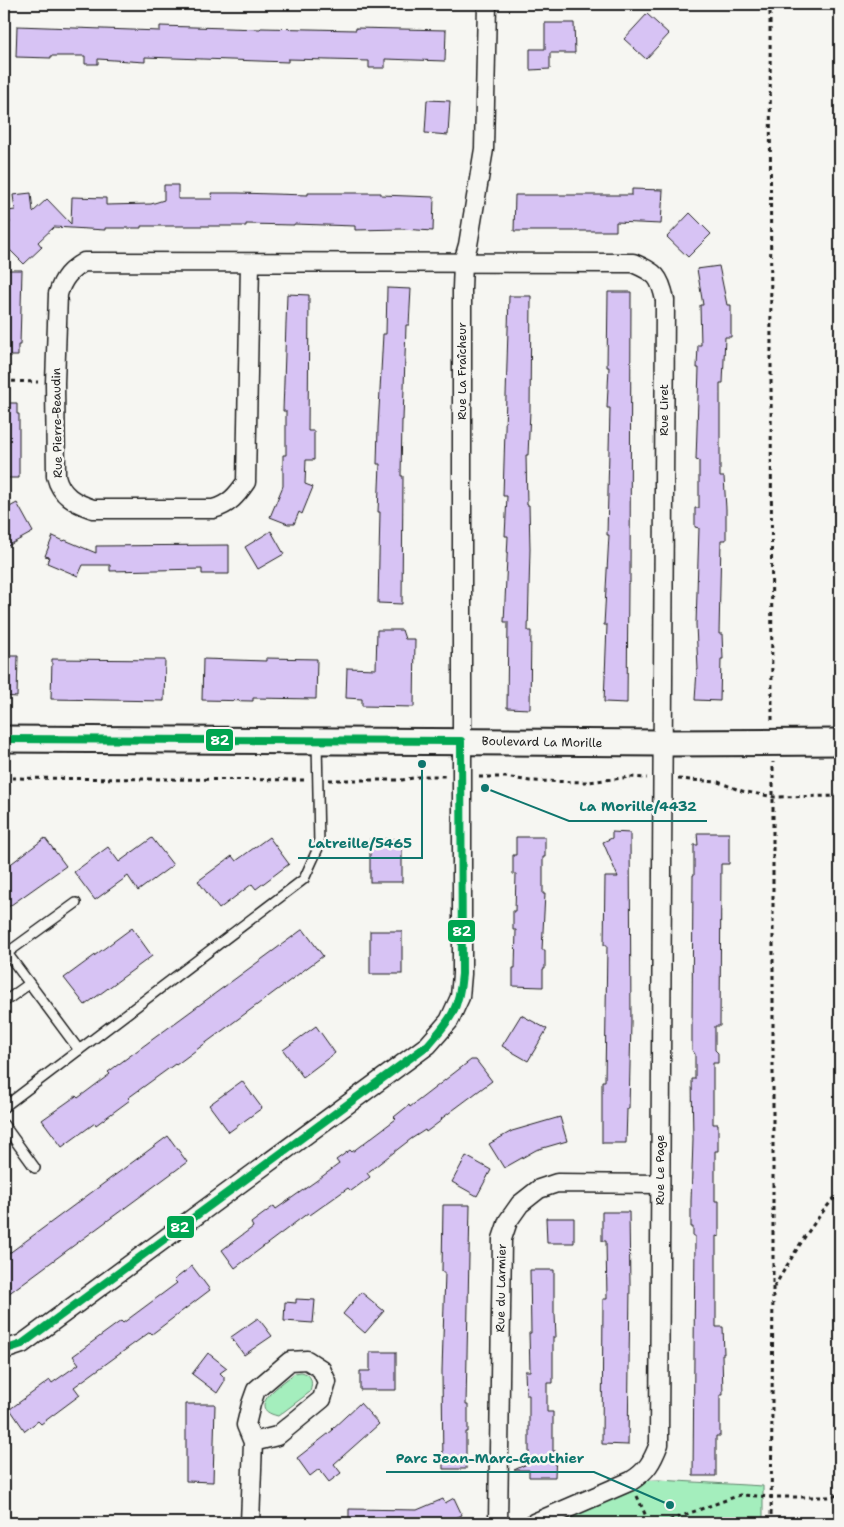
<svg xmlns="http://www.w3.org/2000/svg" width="844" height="1527" font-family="'Shantell Sans',sans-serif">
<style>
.green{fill:#a4eebd;stroke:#60856c}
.building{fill:#d7c3f4;stroke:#1c1c1c}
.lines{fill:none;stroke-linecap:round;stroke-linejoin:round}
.lane-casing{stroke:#1c1c1c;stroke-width:12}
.street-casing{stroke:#1c1c1c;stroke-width:21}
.secondary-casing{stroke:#1c1c1c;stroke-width:29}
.path{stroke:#1c1c1c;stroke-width:3;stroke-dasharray:4 4;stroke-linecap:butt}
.lane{stroke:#f6f6f2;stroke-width:9}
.street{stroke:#f6f6f2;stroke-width:18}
.secondary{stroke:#f6f6f2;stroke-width:25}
.bus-1-casing{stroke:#f6f6f2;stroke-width:11}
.bus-1{stroke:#00a651;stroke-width:8}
.labels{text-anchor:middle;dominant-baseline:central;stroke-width:5;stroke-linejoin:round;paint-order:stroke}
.street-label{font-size:12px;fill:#1c1c1c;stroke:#f6f6f2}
.leader{fill:none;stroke:#0f766e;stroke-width:2}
.callout-dot{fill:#0f766e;stroke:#f6f6f2;stroke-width:2}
.callout-label{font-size:14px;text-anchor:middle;font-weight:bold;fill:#0f766e;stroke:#f6f6f2;stroke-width:5;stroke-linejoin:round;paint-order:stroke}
.line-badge{stroke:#f6f6f2;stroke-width:2}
.badge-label{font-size:14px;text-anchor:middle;font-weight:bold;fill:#fff}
</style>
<rect width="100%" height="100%" fill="#f6f6f2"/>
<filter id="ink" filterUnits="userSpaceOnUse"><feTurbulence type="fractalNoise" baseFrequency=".02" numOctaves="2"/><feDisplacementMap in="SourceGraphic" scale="10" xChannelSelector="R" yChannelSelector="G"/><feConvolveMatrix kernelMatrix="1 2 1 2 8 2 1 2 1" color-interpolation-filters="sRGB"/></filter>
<g filter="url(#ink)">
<g class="green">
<path d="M301 1372C312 1374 313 1382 310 1392L278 1416C243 1408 283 1383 295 1373Z"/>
<polygon points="659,1480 763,1486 763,1523 534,1523 631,1481"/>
</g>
<g class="building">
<polygon points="647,14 669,34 646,59 624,39"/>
<polygon points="545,23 574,23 575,53 550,53 550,69 530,70 530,49 545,49"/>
<polygon points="17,26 160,31 160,26 260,29 261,28 356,30 356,28 446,30 445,61 385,59 385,68 369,68 369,61 288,59 288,62 145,57 145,62 98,59 98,64 85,64 85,56 51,56 51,58 16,57"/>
<polygon points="427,100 450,101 448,135 425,133"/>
<polygon points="164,185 178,185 178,199 212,199 211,193 238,193 308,195 308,193 381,193 381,195 434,197 433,231 402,229 355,230 355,226 294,224 294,225 246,224 246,226 141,226 141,228 105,228 105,230 54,227 38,242 42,247 24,264 4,244 4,229 10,223 8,211 15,210 13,195 31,193 33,212 47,199 71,224 72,197 106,198 106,205 151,204 164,200"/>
<polygon points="632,189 663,190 661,224 616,222 616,231 514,231 515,195 632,195"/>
<polygon points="690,213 711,234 688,257 667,237"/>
<polygon points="719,266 727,305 731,305 731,337 725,337 723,383 720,383 720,477 724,477 726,509 726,540 721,540 719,634 722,634 723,659 721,659 720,701 695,700 697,670 698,670 696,624 699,528 695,527 695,508 699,508 699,461 696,460 699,368 697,368 698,345 701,345 700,305 703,305 697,269"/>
<polygon points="4,270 22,270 20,345 18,345 18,356 4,356"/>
<polygon points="387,288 411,289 409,325 406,325 403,420 402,420 401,476 403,476 402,604 378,603 380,512 378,512 380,464 377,464 378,428 383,334 386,334"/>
<polygon points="608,292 631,292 630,583 628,583 627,703 604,702 607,625 604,625 609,535 607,535 610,408 607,408 609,367 607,367"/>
<polygon points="287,294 309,295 308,431 314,431 314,460 306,460 305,484 313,487 302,514 299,512 294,524 288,524 270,517 283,486 283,455 286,455 286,411 283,411"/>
<polygon points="509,296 531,296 530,411 528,455 526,455 527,505 529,505 530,549 528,631 531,631 530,709 507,708 508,622 504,622 508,536 505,536 507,496 503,496"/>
<polygon points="4,403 17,403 17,414 19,414 19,478 4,478"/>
<polygon points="17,503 33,532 4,548 4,510"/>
<polygon points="271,531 284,554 258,569 245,547"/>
<polygon points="53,536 64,541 65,540 96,553 96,546 229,545 229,574 202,574 202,569 110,571 110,565 83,565 78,576 47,563 49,557 45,556"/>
<polygon points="377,630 402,630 405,639 415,639 414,707 362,706 362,699 346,698 347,668 376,669"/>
<polygon points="4,656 18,656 17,697 4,696"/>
<polygon points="266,658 317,659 316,699 253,698 253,701 202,700 203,659 266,661"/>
<polygon points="52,659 165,660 164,701 51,699"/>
<polygon points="612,832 630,833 631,1022 629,1109 627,1109 626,1143 602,1143 602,1081 605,1081 607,945 604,945 605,877 618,877 603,842 612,838"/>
<polygon points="697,833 729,833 729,864 721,864 720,1026 715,1026 715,1050 718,1053 718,1063 713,1063 713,1124 718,1124 718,1151 715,1151 715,1201 719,1201 719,1237 716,1236 716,1327 723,1327 724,1354 722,1354 723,1395 720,1395 720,1436 716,1436 716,1476 693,1476 695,1236 693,1236 693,1227 691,1227 691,1201 693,1140 692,1079 695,1079 695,1054 692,1050 692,1026 693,875 694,875 694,845 698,845"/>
<polygon points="269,837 289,864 256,889 252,884 219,909 198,881 232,856 236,861"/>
<polygon points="516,837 545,837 545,857 543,857 543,894 545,894 542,950 545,950 545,969 543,969 543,987 513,986 513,968 515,968 516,930 513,930 513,911 515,911 516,874 513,874 513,855 516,855"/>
<polygon points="45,838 66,866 4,910 4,869"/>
<polygon points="152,838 173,865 138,891 128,876 95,900 74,872 108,847 119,862"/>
<rect x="370" y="839" width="32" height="43"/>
<polygon points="132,928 152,956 85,1005 64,978"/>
<polygon points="303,929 323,956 176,1065 175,1064 128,1098 130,1100 96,1125 95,1123 62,1147 42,1120 76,1096 78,1098 110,1074 108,1072"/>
<rect x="370" y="931" width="32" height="43"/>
<polygon points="521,1015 547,1029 528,1061 502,1046"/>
<polygon points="316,1026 335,1053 303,1077 283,1050"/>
<polygon points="471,1060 476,1060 492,1081 441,1119 442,1120 426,1132 425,1130 411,1139 367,1173 370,1177 351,1191 348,1188 310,1215 308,1213 235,1268 222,1250 253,1227 251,1223 274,1206 276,1209 316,1181 339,1164 336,1160 350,1150 352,1152 396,1119 394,1117 409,1105 410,1107"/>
<polygon points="242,1081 262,1108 229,1132 209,1105"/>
<polygon points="560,1117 567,1141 536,1150 504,1168 489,1144 512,1131"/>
<polygon points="168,1136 187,1162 4,1297 4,1257"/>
<polygon points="466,1156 491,1170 477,1196 452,1182"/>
<polygon points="443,1205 470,1205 466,1405 468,1405 468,1432 466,1432 466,1469 443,1469 442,1371 445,1272 442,1272"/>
<polygon points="602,1212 629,1212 630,1285 628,1445 602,1444 603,1299 607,1299 606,1241 602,1241"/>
<polygon points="546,1218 574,1218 574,1243 547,1243"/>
<polygon points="192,1266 210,1290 152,1334 150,1332 74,1387 80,1395 41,1424 38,1421 25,1431 10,1409 50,1380 52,1383 79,1364 73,1356 121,1321 123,1323 177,1283 174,1280"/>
<polygon points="530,1270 554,1270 554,1314 555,1314 556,1337 553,1337 553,1383 547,1383 547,1412 553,1412 553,1451 556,1451 555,1477 529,1477 529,1470 514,1470 529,1463 529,1395 526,1395 525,1371 530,1371 529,1333 531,1333"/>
<polygon points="361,1292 384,1311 365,1333 343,1314"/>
<polygon points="296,1299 315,1300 313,1323 284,1321 285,1302 296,1303"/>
<polygon points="258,1318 272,1336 244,1355 231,1337"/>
<polygon points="370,1352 396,1352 396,1390 360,1390 360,1371 370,1371"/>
<polygon points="208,1353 227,1368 220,1373 224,1377 224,1382 217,1393 192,1374"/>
<polygon points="360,1403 379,1424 334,1464 341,1473 329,1482 319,1469 310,1476 297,1458 333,1430 332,1429"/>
<polygon points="186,1404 215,1404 213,1482 186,1481"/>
<polygon points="454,1498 462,1515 453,1519 455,1523 349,1523 349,1509 417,1510 443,1499 445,1503"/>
</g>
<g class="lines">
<defs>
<g id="lane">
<polyline points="4,949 79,1050"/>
<polyline points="7,953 76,903"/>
<polyline points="4,1002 29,984"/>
<polyline points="4,1107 304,879 319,846 317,741"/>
<polyline points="4,1125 35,1168"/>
</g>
<g id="street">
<path d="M250 263 246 482C237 495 229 505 213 509H93C75 503 61 496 56 476L55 383 58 294C63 278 70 270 84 262L633 263C656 273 660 276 665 300L659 1444C652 1462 647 1471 631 1481L534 1523"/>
<polyline points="4,1350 22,1344 428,1045 449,1021 460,997 462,974 462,289 463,262 468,245 484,149 487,4"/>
<polyline points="250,1523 253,1442 246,1425 251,1404 256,1390 290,1361 307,1360 321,1369 327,1382 322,1399 277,1436 253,1442"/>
<polyline points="498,1523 502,1239 508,1221 520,1204 539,1189 557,1183 660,1184"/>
</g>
<polyline id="secondary" points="4,739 664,743 840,742"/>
</defs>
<use href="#lane" class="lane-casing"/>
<use href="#street" class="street-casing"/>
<use href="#secondary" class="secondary-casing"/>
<g class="path">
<polyline points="770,4 772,723"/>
<polyline points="4,381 38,382"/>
<polyline points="479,777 505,777 530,781 589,782 630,777 647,778"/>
<polyline points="4,778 306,780"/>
<polyline points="678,779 718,782 742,791 774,797 840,796"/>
<polyline points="329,780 402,780 424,776 445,776"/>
<path d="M774 1287C794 1254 813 1220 840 1192"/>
<polyline points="637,1496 649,1523"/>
<polyline points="662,1523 740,1495 771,1497 827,1497 840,1495"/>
<polyline points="771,1523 773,1289 773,762"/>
</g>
<use href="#lane" class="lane"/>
<use href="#street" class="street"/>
<use href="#secondary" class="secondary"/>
<defs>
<path id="bus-1" d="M4 739 461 741 462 974C459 1010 451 1019 428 1045L22 1344 4 1350"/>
</defs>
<use href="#bus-1" class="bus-1-casing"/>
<use href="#bus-1" class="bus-1"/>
</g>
</g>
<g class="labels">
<g class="street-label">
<text transform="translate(462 371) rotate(-90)">Rue La Fraîcheur</text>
<text transform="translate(664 410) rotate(-90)">Rue Liret</text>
<text transform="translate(57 423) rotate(-91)">Rue Pierre-Beaudin</text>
<text transform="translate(542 742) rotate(1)">Boulevard La Morille</text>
<text transform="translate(660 1170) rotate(-90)">Rue Le Page</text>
<text transform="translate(501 1288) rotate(-89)">Rue du Larmier</text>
</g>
</g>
<path class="leader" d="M485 788L569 821H707M422 764L422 858H298M670 1505L594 1472H386"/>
<g class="callout-dot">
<circle cx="485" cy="788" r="5"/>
<circle cx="422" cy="764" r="5"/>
<circle cx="670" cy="1505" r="5"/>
</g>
<g class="callout-label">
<text x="638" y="811">La Morille/4432</text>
<text x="360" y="848">Latreille/5465</text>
<text x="490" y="1463">Parc Jean-Marc-Gauthier</text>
</g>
<g class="line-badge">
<rect x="205" y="728" width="29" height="24" rx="5" fill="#00a651"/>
<rect x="447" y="919" width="29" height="24" rx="5" fill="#00a651"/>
<rect x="166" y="1215" width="29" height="24" rx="5" fill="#00a651"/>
</g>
<g class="badge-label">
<text x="220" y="745">82</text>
<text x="462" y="936">82</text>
<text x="180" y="1232">82</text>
</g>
<rect width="844" height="1527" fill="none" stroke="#f6f6f2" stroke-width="20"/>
<rect x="10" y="10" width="824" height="1507" fill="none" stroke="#1c1c1c" stroke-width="2" filter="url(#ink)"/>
</svg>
